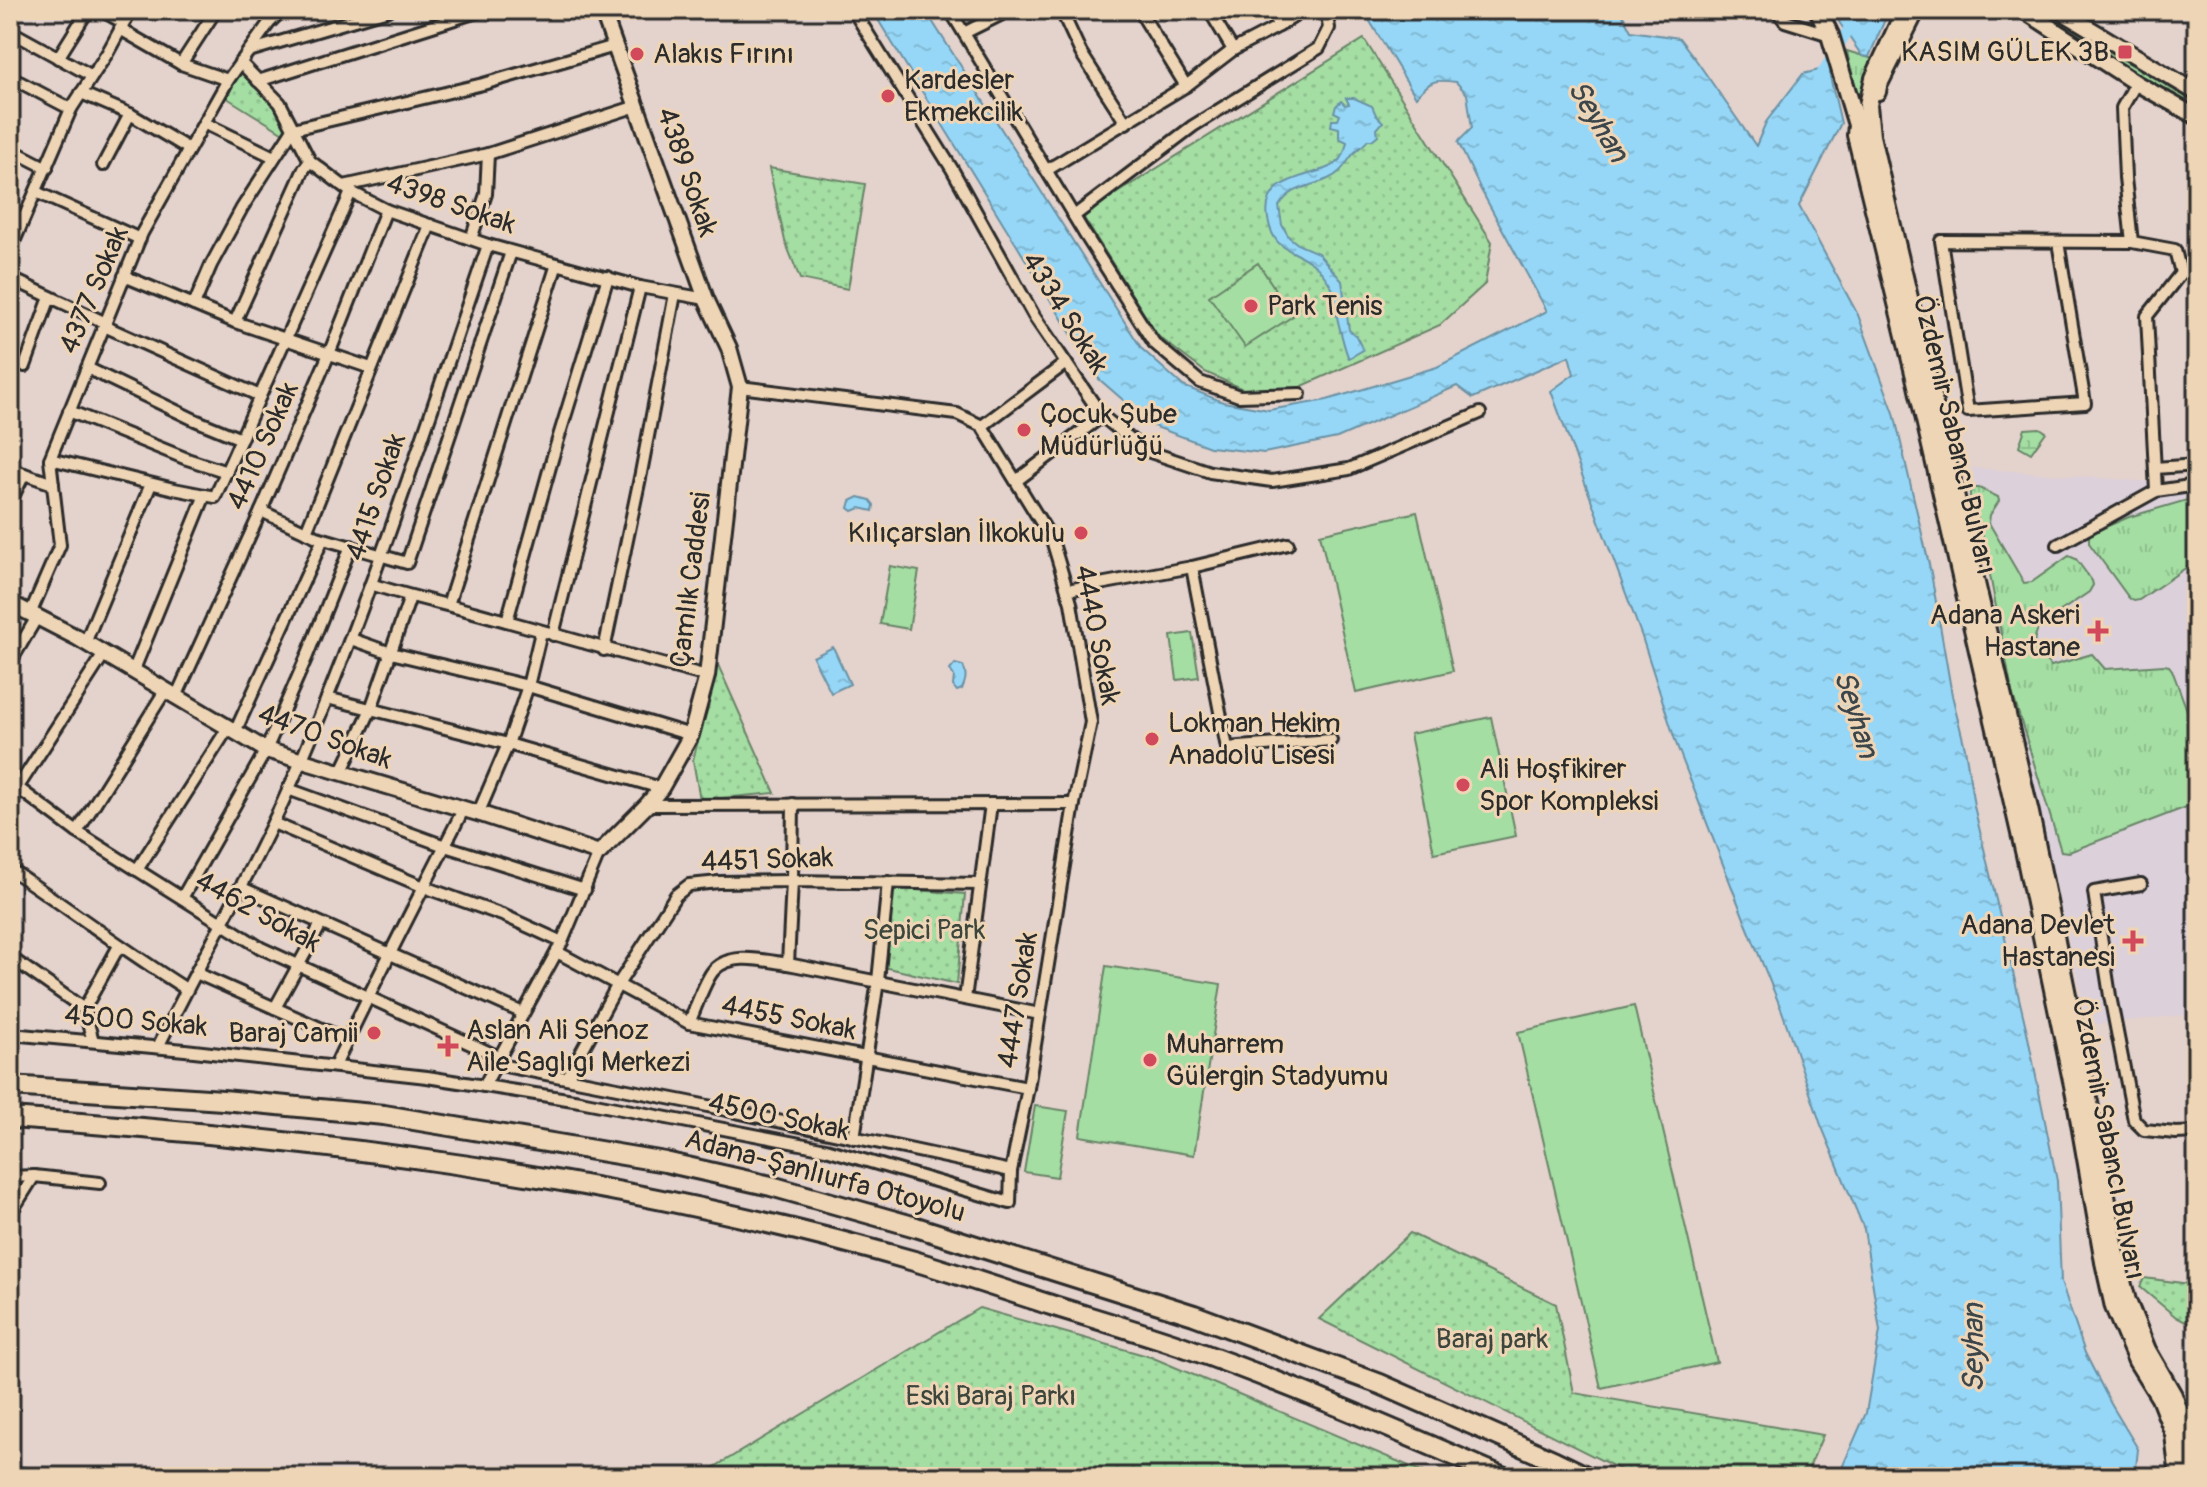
<svg xmlns="http://www.w3.org/2000/svg" width="2207" height="1487" font-family="Pangolin,sans-serif">
<style>
.built{fill:#dcd0db}
.grass{fill:url(#grass-tufts);stroke:#688467;stroke-width:2}
.wetland{fill:url(#wetland-marsh);stroke:#688467;stroke-width:2}
.park{fill:url(#park-dots);stroke:#688467;stroke-width:2}
.pitch{fill:#a4dea3;stroke:#688467;stroke-width:2}
.water{fill:url(#water-ripples);stroke:#6b92a5;stroke-width:2}
.lines{fill:none;stroke-linecap:round;stroke-linejoin:round}
.canal{stroke:#96d7f7;stroke-width:11}
.street-casing{stroke:#2b2b2b;stroke-width:16}
.secondary-casing{stroke:#2b2b2b;stroke-width:20}
.primary-casing{stroke:#2b2b2b;stroke-width:22}
.highway-casing{stroke:#2b2b2b;stroke-width:24}
.street{stroke:#eed5b6;stroke-width:10}
.secondary{stroke:#eed5b6;stroke-width:14}
.primary{stroke:#eed5b6;stroke-width:16}
.highway{stroke:#eed5b6;stroke-width:18}
.poi-dot{fill:#d1495b;stroke:#eed5b6;stroke-width:3}
.labels{text-anchor:middle;dominant-baseline:central;stroke-width:6;stroke-linejoin:round;paint-order:stroke}
.poi-label{font-size:28px;fill:#2b2b2b;stroke:#eed5b6;text-anchor:start}
.street-label{font-size:28px;fill:#2b2b2b;stroke:#eed5b6}
.park-label{font-size:28px;fill:#3d463d;stroke:#eed5b6}
.water-label{font-size:30px;font-style:italic;fill:#3b454a;stroke:#eed5b6}
</style>
<defs>
<pattern id="grass-tufts" width="24" height="20" patternUnits="userSpaceOnUse" patternTransform="scale(2)"><rect width="24" height="20" fill="#a4dea3"/><path d="M3 7l-1-3M5 7V3M7 7l1-3M15 17l-1-3M17 17v-4M19 17l1-3" fill="none" stroke="#8dbf8c"/></pattern>
<pattern id="wetland-marsh" width="20" height="14" patternUnits="userSpaceOnUse" patternTransform="scale(2)"><rect width="20" height="14" fill="#a4dea3"/><path d="M1 5h8M5 5V1M11 12h8M15 12V8" fill="none" stroke="#8dbf8c"/></pattern>
<pattern id="park-dots" width="8" height="8" patternUnits="userSpaceOnUse" patternTransform="scale(2)"><rect width="8" height="8" fill="#a4dea3"/><path d="M2 2h.1M6 6h.1" fill="none" stroke="#8dbf8c" stroke-width="1.8" stroke-linecap="round"/></pattern>
<pattern id="water-ripples" width="26" height="14" patternUnits="userSpaceOnUse" patternTransform="scale(2)"><rect width="26" height="14" fill="#96d7f7"/><path d="M2 4q2-2 4 0t4 0M15 11q2-2 4 0t4 0" fill="none" stroke="#81b9d4"/></pattern>
</defs>
<rect width="100%" height="100%" fill="#e4d2cc"/>
<filter id="ink" filterUnits="userSpaceOnUse"><feTurbulence type="fractalNoise" baseFrequency=".0125" numOctaves="2"/><feDisplacementMap in="SourceGraphic" scale="16" xChannelSelector="R" yChannelSelector="G"/><feConvolveMatrix kernelMatrix="1 2 1 2 8 2 1 2 1" color-interpolation-filters="sRGB"/></filter>
<g filter="url(#ink)">
<polygon class="built" points="1973,468 2165,483 2197,481 2197,1037 2193,1014 2089,1025 2052,868 2037,838 2005,676"/>
<g class="grass">
<polygon points="2036,10 2044,10 2083,36 2197,104 2197,109 2080,40"/>
<polygon points="1847,51 1873,59 1863,88 1862,108 1858,108"/>
<path d="M1974 488H1979L1998 497 1999 501 1990 515 1989 523 2024 583 2032 582 2069 556 2076 559 2092 581 2093 585 2089 592 2040 625C2028 646 2037 652 2051 666L2092 654 2105 669 2164 665 2169 666 2172 670 2197 737V803L2069 852 2061 851 2012 692 1981 527 1970 498V492Z"/>
<polygon points="2197,497 2197,560 2139,600 2134,601 2129,598 2089,543 2089,534 2129,517"/>
</g>
<polygon class="wetland" points="2040,428 2046,432 2031,453 2019,446 2025,429"/>
<g class="park">
<polygon points="1364,39 1492,242 1485,284 1440,325 1298,388 1247,391 1205,372 1158,336 1082,215"/>
<polygon points="243,65 280,103 292,127 285,134 227,98"/>
<polygon points="769,168 865,184 848,289 800,279 785,241"/>
<polygon points="2195,249 2197,250 2197,321 2192,321"/>
<polygon points="718,665 775,793 700,800 693,760"/>
<polygon points="891,888 965,894 957,984 884,967"/>
<polygon points="1410,1233 1556,1304 1574,1393 1823,1435 1805,1477 1635,1477 1319,1319"/>
<polygon points="2144,1278 2197,1285 2197,1328 2176,1317 2140,1287"/>
<polygon points="979,1308 1151,1357 1435,1477 698,1477"/>
</g>
<g class="pitch">
<polygon points="1258,263 1293,316 1245,347 1209,296"/>
<polygon points="1417,512 1453,671 1356,693 1320,534"/>
<polygon points="890,566 919,571 909,629 880,624"/>
<polygon points="1192,633 1199,677 1177,680 1171,636"/>
<polygon points="1491,717 1516,836 1434,853 1410,734"/>
<polygon points="1106,966 1221,984 1194,1155 1080,1136"/>
<polygon points="1634,1006 1717,1362 1601,1388 1518,1032"/>
<polygon points="1035,1106 1068,1111 1057,1177 1024,1172"/>
</g>
<g class="water">
<path d="M872 10H925L1142 349 1183 386 1223 402 1269 410 1327 400 1437 367 1547 311 1480 188 1458 142 1472 128 1467 94 1456 82C1434 79 1431 80 1416 97L1363 10H1620L1631 31 1679 38 1696 60 1756 146 1766 122 1803 74 1823 69 1829 72 1841 123 1799 206 1858 315 1894 413 1931 573 1952 695 1965 748 1974 806 2027 1032 2057 1181 2061 1282 2085 1353 2111 1404 2138 1449 2135 1477H1838L1866 1413 1880 1331 1864 1229 1821 1125 1782 1011 1743 916 1676 743 1642 637 1551 391 1574 374 1569 356 1473 398 1457 386 1337 438 1264 453 1210 447 1153 426 1099 379Z"/>
<polygon points="1844,10 1889,10 1869,57 1862,56 1839,22"/>
<path d="M1346 98H1354L1372 106 1376 115 1383 122 1377 129 1378 135 1372 140H1368C1364 145 1359 148 1354 153 1344 165 1343 172 1328 179 1308 188 1292 186 1279 206L1282 225 1289 237 1299 245 1318 253 1342 281 1349 330 1356 336 1363 350 1349 358C1346 355 1337 318 1336 312 1334 303 1336 295 1332 288 1327 279 1321 270 1313 264 1291 247 1274 252 1268 219 1260 170 1323 180 1341 159 1344 155 1346 146 1347 142L1339 138V128L1331 126 1332 120H1338L1340 115 1334 112 1336 106 1341 101 1345 105 1349 104Z"/>
<polygon points="859,497 870,500 874,505 873,511 860,508 853,511 849,508 851,501"/>
<polygon points="833,647 850,684 831,693 813,657"/>
<path d="M955 664 963 666C967 675 966 680 962 689L957 691 953 686 954 676 950 670Z"/>
</g>
<g class="lines">
<polyline class="canal" points="1817,82 1860,10"/>
<defs>
<g id="street">
<polyline points="101,10 124,23"/>
<polyline points="853,10 952,169 1034,316 1102,416 1144,450 1210,472 1272,481 1349,469 1480,413"/>
<polyline points="950,10 1084,233 1154,343 1200,382 1239,396 1300,394"/>
<polyline points="1061,10 1081,53 1126,123"/>
<polyline points="1139,10 1186,86"/>
<polyline points="1209,10 1233,50"/>
<polyline points="1270,10 1279,26"/>
<polyline points="1776,10 1785,21 1830,35"/>
<polyline points="120,29 181,64 228,80"/>
<polyline points="10,31 92,76"/>
<polyline points="964,33 1010,10"/>
<polyline points="249,51 388,10"/>
<polyline points="58,58 88,10"/>
<polyline points="240,62 280,103 310,161 351,192 386,210 488,245 640,287 706,299"/>
<polyline points="181,64 216,10"/>
<polyline points="10,77 71,109"/>
<polyline points="258,81 483,10"/>
<polyline points="2136,83 2122,108 2125,178 2132,242 2175,250 2181,273 2147,316 2156,491"/>
<polyline points="81,93 130,114 189,149"/>
<polyline points="204,123 274,157"/>
<polyline points="10,149 47,168"/>
<polyline points="103,165 130,114"/>
<polyline points="1047,170 1186,86 1233,50 1279,26 1304,10"/>
<polyline points="344,186 488,154 637,106"/>
<polyline points="36,192 140,239"/>
<polyline points="10,213 23,220"/>
<polyline points="1074,216 1193,126 1319,48 1329,28 1326,10"/>
<polyline points="471,239 486,194 488,154"/>
<polyline points="2058,242 2085,403 1968,411 1941,241 2132,242"/>
<polyline points="10,251 71,109 108,52 131,10"/>
<polyline points="124,276 235,322 371,368"/>
<polyline points="10,278 106,323"/>
<polyline points="194,305 211,265 242,208 293,129 483,84 615,46"/>
<polyline points="235,322 304,169 310,161"/>
<polyline points="104,326 260,396"/>
<polyline points="25,366 50,297"/>
<polyline points="87,368 195,420 241,439"/>
<polyline points="69,411 187,459 227,472"/>
<polyline points="982,426 1066,363"/>
<polyline points="50,459 174,489 215,497 351,192"/>
<polyline points="2155,468 2197,465"/>
<polyline points="10,469 53,484"/>
<polyline points="1016,481 1102,416"/>
<polyline points="10,503 24,474"/>
<polyline points="261,511 317,537 407,563 511,252"/>
<polyline points="306,532 430,225"/>
<polyline points="2058,545 2156,491 2197,485"/>
<polyline points="1192,567 1227,748 1331,740"/>
<path d="M371 584C406 596 442 603 477 613 554 634 630 656 707 676"/>
<polyline points="1067,590 1192,567 1288,544"/>
<polyline points="448,605 557,264"/>
<polyline points="30,614 60,545 50,459 142,233 228,80 269,23 282,10"/>
<polyline points="507,621 553,456 608,277"/>
<polyline points="553,635 640,287"/>
<polyline points="351,639 391,653 528,686 691,735"/>
<polyline points="85,643 151,484"/>
<polyline points="604,650 641,473 675,294"/>
<polyline points="10,663 37,617"/>
<polyline points="133,672 205,495"/>
<polyline points="176,697 261,511 329,354 386,210"/>
<polyline points="327,698 508,744 661,788"/>
<polyline points="235,732 323,539"/>
<polyline points="341,773 371,709 410,597"/>
<polyline points="10,782 77,832 261,948 499,1057"/>
<polyline points="18,787 104,654"/>
<polyline points="288,789 445,846 585,890"/>
<polyline points="647,805 1074,804"/>
<polyline points="478,814 508,744 528,686 541,632"/>
<polyline points="273,823 424,887 505,916 562,942"/>
<polyline points="77,832 165,691"/>
<path d="M10 869C69 909 126 951 186 989"/>
<polyline points="137,870 228,728"/>
<polyline points="2141,884 2094,892 2110,996 2134,1120 2144,1130 2176,1133 2197,1132"/>
<polyline points="240,887 523,1013"/>
<polyline points="182,898 266,750 307,656 351,546"/>
<polyline points="557,952 689,1023 1028,1088"/>
<polyline points="10,957 84,1009 93,1041"/>
<polyline points="788,964 792,881 793,804"/>
<polyline points="196,973 347,1040"/>
<polyline points="965,999 991,804"/>
<polyline points="275,1008 321,924"/>
<polyline points="84,1009 119,946"/>
<path d="M689 1023C695 1010 705 979 714 970 731 951 766 961 788 964L1040 1014"/>
<polyline points="10,1034 185,1050 427,1077 580,1101 826,1149 1010,1203 1011,1171 1028,1088 1074,804 1091,722 1071,603 1052,540 982,426 957,414 740,387"/>
<path d="M158 1047C205 951 260 858 302 759 373 592 429 417 488 245"/>
<polyline points="495,1064 689,1102 1011,1171"/>
<path d="M335 1066C375 980 420 895 463 810"/>
<polyline points="567,1078 617,986 676,895 689,885 719,882 792,881 980,884"/>
<polyline points="484,1086 562,942 599,853"/>
<polyline points="854,1138 878,981 888,882"/>
<polyline points="10,1177 34,1176 100,1183"/>
<polyline points="10,1214 34,1176"/>
<polyline points="10,1472 39,1477"/>
</g>
<g id="secondary">
<polyline points="2023,10 2136,83 2197,117"/>
<polyline points="2059,10 2197,93"/>
<polyline points="1878,92 1879,86 1917,10"/>
<polyline points="10,603 76,637 266,750 484,815 599,853 647,805 661,788 691,735 707,676 740,387 729,348 706,299 602,10"/>
</g>
<g id="primary">
<polyline points="1818,10 1830,35 1857,125 1856,135 1916,381 2025,855 2075,1095 2104,1262 2114,1307 2137,1361 2160,1398 2174,1434 2178,1469 2176,1477"/>
<polyline points="1905,10 1874,78 1868,105 1871,136 2030,813 2098,1147 2117,1262 2127,1301 2147,1350 2173,1395 2187,1433 2189,1477"/>
</g>
<g id="highway">
<polyline points="10,1086 223,1100 384,1115 665,1162 771,1186 916,1227 1194,1315 1380,1384 1555,1461 1588,1477"/>
<path d="M10 1118C314 1138 620 1177 914 1261 961 1275 1007 1291 1054 1306 1099 1320 1144 1333 1187 1348 1295 1386 1399 1432 1504 1477"/>
</g>
</defs>
<use href="#street" class="street-casing"/>
<use href="#secondary" class="secondary-casing"/>
<use href="#primary" class="primary-casing"/>
<use href="#highway" class="highway-casing"/>
<use href="#street" class="street"/>
<use href="#secondary" class="secondary"/>
<use href="#primary" class="primary"/>
<use href="#highway" class="highway"/>
</g>
</g>
<g class="poi-dot">
<rect x="2117" y="44" width="16" height="16" rx="4"/>
<circle cx="637" cy="54" r="8"/>
<circle cx="888" cy="96" r="8"/>
<circle cx="1251" cy="306" r="8"/>
<circle cx="1024" cy="430" r="8"/>
<circle cx="1081" cy="533" r="8"/>
<path d="M2094 619h8v8h8v8h-8v8h-8v-8h-8v-8h8z"/>
<circle cx="1152" cy="739" r="8"/>
<circle cx="1463" cy="785" r="8"/>
<path d="M2129 929h8v8h8v8h-8v8h-8v-8h-8v-8h8z"/>
<circle cx="374" cy="1033" r="8"/>
<path d="M444 1034h8v8h8v8h-8v8h-8v-8h-8v-8h8z"/>
<circle cx="1150" cy="1060" r="8"/>
</g>
<g class="labels">
<g class="poi-label">
<text x="2109" y="52" text-anchor="end">KASIM GÜLEK 3B</text>
<text x="653" y="54">Alakıs Fırını</text>
<text x="904" y="80">Kardesler<tspan x="904" dy="32">Ekmekcilik</tspan></text>
<text x="1267" y="306">Park Tenis</text>
<text x="1040" y="414">Çocuk Şube<tspan x="1040" dy="32">Müdürlüğü</tspan></text>
<text x="1065" y="533" text-anchor="end">Kılıçarslan İlkokulu</text>
<text x="2080" y="615" text-anchor="end">Adana Askeri<tspan x="2080" dy="32">Hastane</tspan></text>
<text x="1168" y="723">Lokman Hekim<tspan x="1168" dy="32">Anadolu Lisesi</tspan></text>
<text x="1479" y="769">Ali Hoşfikirer<tspan x="1479" dy="32">Spor Kompleksi</tspan></text>
<text x="2115" y="925" text-anchor="end">Adana Devlet<tspan x="2115" dy="32">Hastanesi</tspan></text>
<text x="466" y="1030">Aslan Ali Senoz<tspan x="466" dy="32">Aile Saglıgı Merkezi</tspan></text>
<text x="358" y="1033" text-anchor="end">Baraj Camii</text>
<text x="1166" y="1044">Muharrem<tspan x="1166" dy="32">Gülergin Stadyumu</tspan></text>
</g>
<g class="street-label">
<text transform="translate(687 172) rotate(71)">4389 Sokak</text>
<text transform="translate(451 204) rotate(19)">4398 Sokak</text>
<text transform="translate(94 290) rotate(-67)">4377 Sokak</text>
<text transform="translate(1065 313) rotate(58)">4334 Sokak</text>
<text transform="translate(1954 435) rotate(77)">Özdemir Sabancı Bulvarı</text>
<text transform="translate(263 446) rotate(-66)">4410 Sokak</text>
<text transform="translate(376 497) rotate(-71)">4415 Sokak</text>
<text transform="translate(691 580) rotate(-83)">Çamlık Caddesi</text>
<text transform="translate(1097 635) rotate(79)">4440 Sokak</text>
<text transform="translate(325 737) rotate(20)">4470 Sokak</text>
<text transform="translate(767 860) rotate(-2)">4451 Sokak</text>
<text transform="translate(258 912) rotate(29)">4462 Sokak</text>
<text transform="translate(1018 1000) rotate(-81)">4447 Sokak</text>
<text transform="translate(789 1018) rotate(11)">4455 Sokak</text>
<text transform="translate(136 1021) rotate(5)">4500 Sokak</text>
<text transform="translate(779 1117) rotate(12)">4500 Sokak</text>
<text transform="translate(2108 1139) rotate(79)">Özdemir Sabancı Bulvarı</text>
<text transform="translate(825 1176) rotate(15)">Adana-Şanlıurfa Otoyolu</text>
</g>
<g class="park-label">
<text x="924" y="930">Sepici Park</text>
<text x="1492" y="1339">Baraj park</text>
<text x="991" y="1396">Eski Baraj Parkı</text>
</g>
<g class="water-label">
<text transform="translate(1598 121) rotate(59)">Seyhan</text>
<text transform="translate(1856 714) rotate(73)">Seyhan</text>
<text transform="translate(1973 1348) rotate(-90)">Seyhan</text>
</g>
</g>
<rect width="2207" height="1487" fill="none" stroke="#eed5b6" stroke-width="40"/>
<rect x="20" y="20" width="2167" height="1447" fill="none" stroke="#2b2b2b" stroke-width="3" filter="url(#ink)"/>
</svg>
